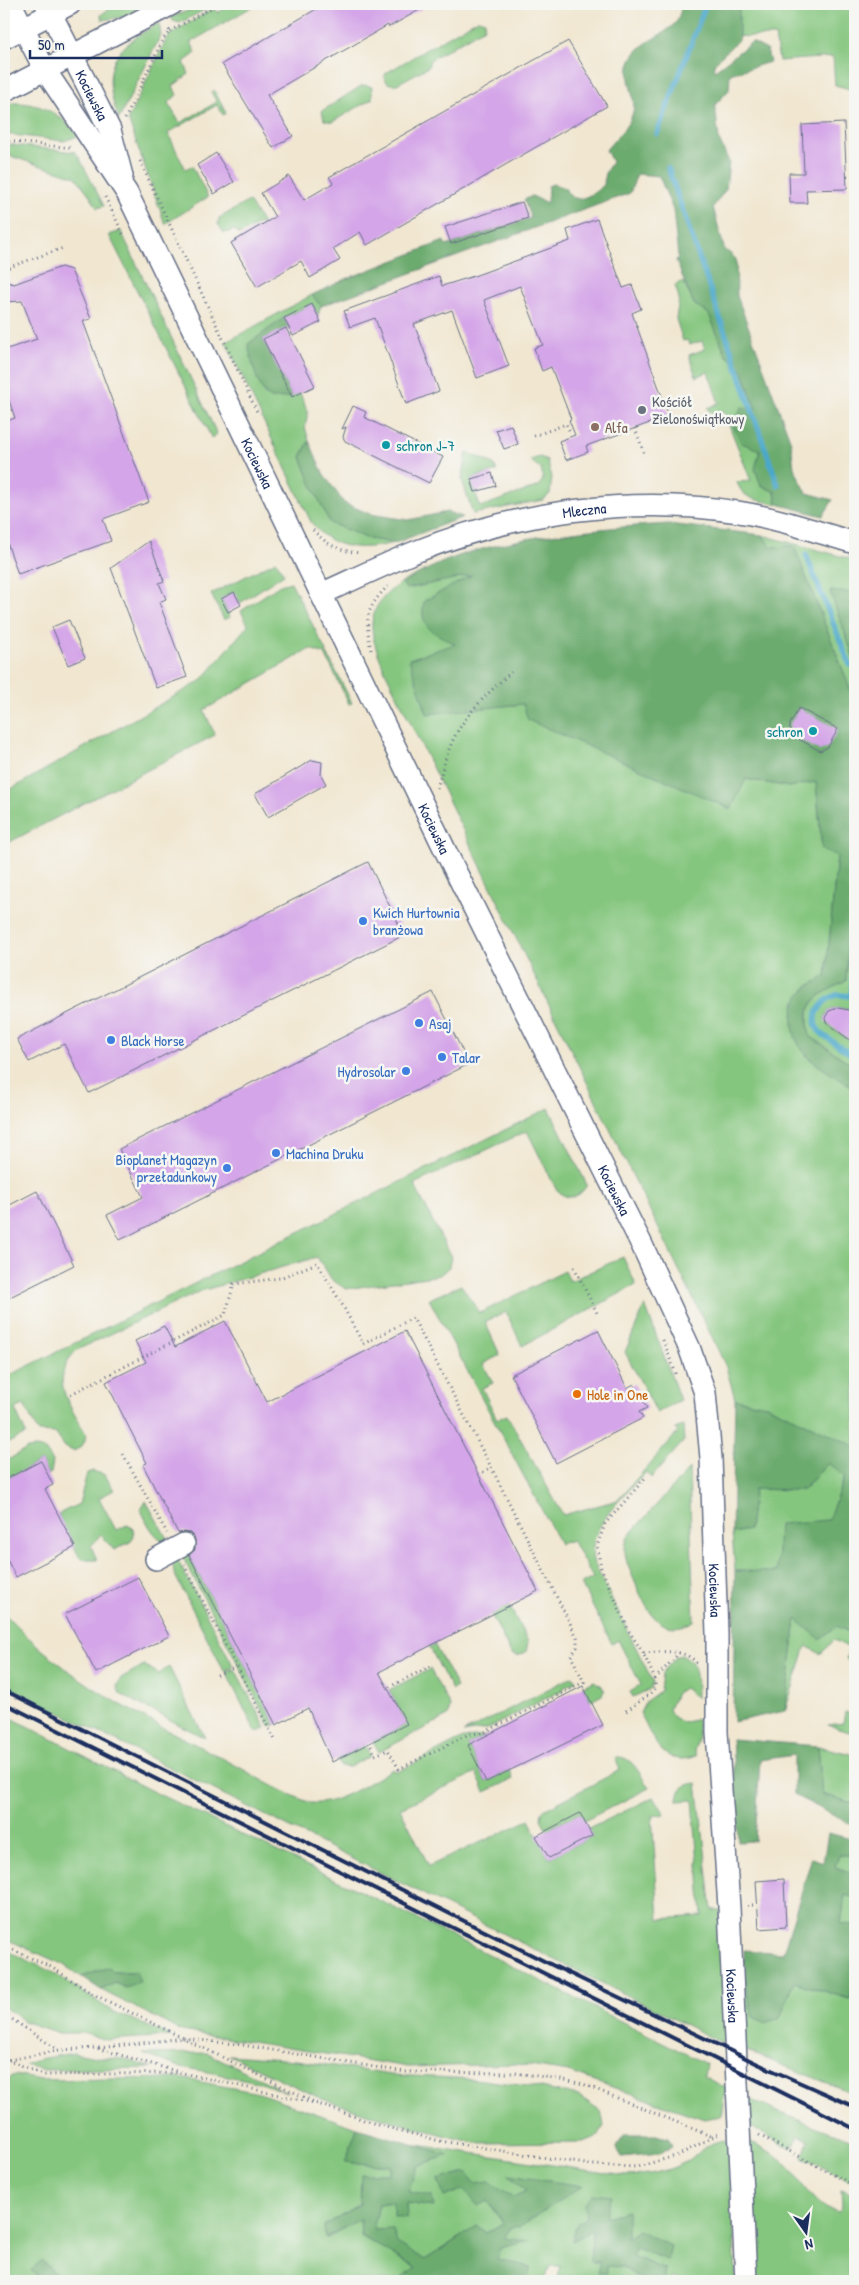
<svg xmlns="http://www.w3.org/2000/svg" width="859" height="2285" font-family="'Patrick Hand',sans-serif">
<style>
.green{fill:#85c67f;stroke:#507a6e}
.forest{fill:#6cab6e;stroke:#446d66}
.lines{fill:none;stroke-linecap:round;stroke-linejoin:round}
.stream{stroke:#4ca8ca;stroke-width:5.5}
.building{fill:#d4a5e8}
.minor-casing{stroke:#666f86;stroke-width:24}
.path{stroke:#666f86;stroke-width:3;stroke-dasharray:1 4;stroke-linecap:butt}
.minor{stroke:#fff;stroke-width:21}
.rail{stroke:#1b2f5e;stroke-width:4}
.worship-dot{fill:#6b7280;stroke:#f6f6f2;stroke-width:2}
.education-dot{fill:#8d6e63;stroke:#f6f6f2;stroke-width:2}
.culture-dot{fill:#0f9aa8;stroke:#f6f6f2;stroke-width:2}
.shop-dot{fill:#3f7fe0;stroke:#f6f6f2;stroke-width:2}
.food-dot{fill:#e8710a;stroke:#f6f6f2;stroke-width:2}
.labels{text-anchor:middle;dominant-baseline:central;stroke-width:5;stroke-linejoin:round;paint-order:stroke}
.street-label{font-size:15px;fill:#1b2f5e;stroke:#f6f6f2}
.worship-label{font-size:15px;fill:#5b616d;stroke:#f6f6f2;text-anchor:start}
.education-label{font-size:15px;fill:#785e54;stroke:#f6f6f2;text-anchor:start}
.culture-label{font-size:15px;fill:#0d838f;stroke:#f6f6f2;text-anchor:start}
.shop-label{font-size:15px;fill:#366cbe;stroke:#f6f6f2;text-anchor:start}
.food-label{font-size:15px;fill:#c56008;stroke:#f6f6f2;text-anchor:start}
</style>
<rect width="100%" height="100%" fill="#f6f6f2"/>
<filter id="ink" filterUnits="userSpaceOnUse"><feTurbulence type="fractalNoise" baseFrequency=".02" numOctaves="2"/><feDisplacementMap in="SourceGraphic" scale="10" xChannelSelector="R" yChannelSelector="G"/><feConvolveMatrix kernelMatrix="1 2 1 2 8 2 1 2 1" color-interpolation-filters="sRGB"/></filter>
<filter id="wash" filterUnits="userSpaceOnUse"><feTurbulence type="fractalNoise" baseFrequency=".0096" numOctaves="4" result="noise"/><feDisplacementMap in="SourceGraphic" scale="20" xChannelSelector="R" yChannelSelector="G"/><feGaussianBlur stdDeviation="1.12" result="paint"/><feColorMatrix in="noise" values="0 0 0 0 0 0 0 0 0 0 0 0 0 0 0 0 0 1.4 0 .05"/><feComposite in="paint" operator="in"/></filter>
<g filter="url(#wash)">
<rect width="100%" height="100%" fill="#f1e7d1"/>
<g class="green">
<polygon points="115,4 147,4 124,17 102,20 101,15"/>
<polygon points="207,4 210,7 180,23 173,21 171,17"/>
<polygon points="233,4 257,4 191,42 196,53 184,62 189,74 173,86 177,95 168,103 180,123 217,102 211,92 214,90 226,113 223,115 217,105 168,133 185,169 192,166 208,197 165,224 128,119 166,40 171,34 214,8 217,13"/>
<polygon points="721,4 855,4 855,94 850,89 835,85 833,57 779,61 775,36 708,37"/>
<path d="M478 19 485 21 484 28 430 60 428 67 397 84C390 85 388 84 384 78L386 73Z"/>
<path d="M159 23 161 35 119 119C99 68 113 48 159 23Z"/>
<polygon points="366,85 372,87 372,99 332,122 324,120 322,111 361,86"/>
<path d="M12 103C40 102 62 114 78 136L64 141 4 134V105Z"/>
<polygon points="4,144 75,152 79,157 104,206 97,208 91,197 76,177 4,154"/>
<polygon points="249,201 266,229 265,230 260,223 239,235 235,230 224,233 218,224 219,218"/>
<polygon points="121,231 217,434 212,439 109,235"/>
<path d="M683 281 694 304 709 314 726 355 742 369 756 409 761 485 775 492 777 504C760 500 743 501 737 482L751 481 724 412 712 414 707 408 719 403 708 372 696 377 689 355 705 349 702 341 690 345 687 340 683 341 676 319 679 298 675 285Z"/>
<path d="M312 295 321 306 318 315 312 304 284 318 248 344 264 394C275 400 288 398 300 393L308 413 305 427 309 441 301 457 330 523 369 539 395 543C363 550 333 552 311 522L226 342Z"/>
<polygon points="467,452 494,464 497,471 471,479 480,507 539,486 543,479 541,469 530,460 540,457 547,460 552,477 550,494 543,500 473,514 462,480"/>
<polygon points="762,535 855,560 855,593 830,592 855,661 855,701 794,546 771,547"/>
<polygon points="276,561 284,574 240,603 234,592 221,599 230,617 224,620 211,594"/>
<path d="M474 574 455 645 427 713 523 704 730 809 745 779 789 787 816 781 822 849 837 855 826 977 808 986 794 1003 807 1057 855 1089V1446L766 1405 735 1399 726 1367 708 1329 385 671C368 631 362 609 402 582L407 589Z"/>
<polygon points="291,582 352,703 349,704 325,654 310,649 204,710 215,735 4,845 4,793 201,681 248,625 241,611 280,585"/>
<path d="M855 843V1011L838 1008 829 1011 825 1018 831 1027 855 1044V1067L810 1036C802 1001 818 996 846 981Z"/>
<path d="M549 1108 587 1185C579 1198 569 1201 557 1191L527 1131 414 1184 451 1257 449 1267 440 1275 346 1289 332 1280 317 1257 201 1291 77 1350C47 1379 70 1405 86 1434 85 1444 82 1448 73 1451L65 1447 55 1433 38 1432 24 1405 15 1409 26 1434 4 1445V1378Z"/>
<path d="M623 1257 636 1285 522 1346 506 1312 485 1322 500 1355 483 1364 493 1383 482 1388 497 1419 507 1415 563 1515 618 1500 678 1432 675 1429 683 1426 684 1441 651 1478 646 1472C624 1497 587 1526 593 1561L653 1682 650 1689 633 1697 630 1692 641 1685 618 1640 612 1644 581 1584 593 1578 572 1540 560 1544 429 1299 461 1285 480 1313 565 1271 570 1281Z"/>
<polygon points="645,1305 680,1400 657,1413 625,1352"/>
<polygon points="36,1448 45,1450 53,1461 51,1473 48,1475 41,1461 4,1480 4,1462 27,1449"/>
<polygon points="828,1463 845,1476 828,1520 777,1572 735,1571 732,1533 749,1530 753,1489 803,1490"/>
<path d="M689 1469 694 1621C661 1639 648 1612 637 1587 630 1569 619 1553 629 1535Z"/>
<path d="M93 1471 105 1475 114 1490 99 1498 116 1530 127 1525 133 1528 134 1536 130 1542 114 1550 101 1535 91 1546 97 1560C91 1560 86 1561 81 1558 76 1554 62 1522 58 1514L79 1504 87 1473Z"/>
<path d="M146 1501 169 1542C153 1540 146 1520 140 1508Z"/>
<polygon points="185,1548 276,1725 270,1726 179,1550"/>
<polygon points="177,1559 234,1667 224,1671 174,1573 173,1565"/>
<polygon points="509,1605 528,1642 526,1652 518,1656 511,1654 491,1614"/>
<path d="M4 1613C69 1683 138 1715 222 1758 251 1773 280 1792 311 1803 336 1806 371 1781 393 1769L397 1772 463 1738 486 1736 468 1745 486 1782 510 1770 513 1779 485 1792 476 1773 400 1808 429 1866 529 1820 549 1858 592 1836 588 1829 654 1797 665 1814 652 1816 659 1919 702 1916 693 1800 678 1801C678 1788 685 1784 697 1783L712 1910H721L726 2045 4 1685Z"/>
<polygon points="796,1619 837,1626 855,1635 855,1663 846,1659 849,1648 834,1640 821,1654 806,1646 785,1711"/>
<polygon points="434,1644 457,1687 452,1690 429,1646"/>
<path d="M682 1655C700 1662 696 1683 697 1699L684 1688 676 1693 669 1709C675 1723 683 1724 697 1719L699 1737 694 1751 696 1756C662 1769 652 1737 640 1713L646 1701 660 1691 662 1673 677 1656Z"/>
<polygon points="144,1665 159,1674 169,1667 205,1738 120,1694 117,1686 121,1678"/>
<polygon points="235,1669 266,1728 256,1733 226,1672"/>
<polygon points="430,1669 450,1706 448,1716 379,1752 373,1741 407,1724 389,1690"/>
<polygon points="573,1676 576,1681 564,1687 564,1689 487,1729 463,1733"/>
<polygon points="594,1681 602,1686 604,1691 602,1695 591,1701 583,1686"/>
<polygon points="845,1712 855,1713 855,1734 828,1725 843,1723"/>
<polygon points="4,1714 148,1789 428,1924 706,2064 704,2076 726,2088 721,2116 704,2119 569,2072 517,2064 408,2067 182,2031 101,1990 115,1983 126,1988 136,1972 114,1972 109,1967 82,1977 62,1964 4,1938"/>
<polygon points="365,1745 370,1756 349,1767 340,1766 337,1759"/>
<polygon points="818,1746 855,1755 855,1804 822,1794"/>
<path d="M616 1757C634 1756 640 1776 649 1788L584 1821 580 1813 547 1830 541 1819 542 1811 620 1770 615 1758Z"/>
<polygon points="838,1854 855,1856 855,1874 835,1867"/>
<polygon points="845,1895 855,1898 855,1925 841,1924"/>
<polygon points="4,1949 50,1971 112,2011 171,2036 107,2040 82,2033 59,2033 23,2021 4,2007"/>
<polygon points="855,1976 855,2094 744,2050 744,1978 753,2017 780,2018 794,1982 849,1999"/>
<polygon points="74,2053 103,2058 125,2059 152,2068 45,2070 25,2065 39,2059"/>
<polygon points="208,2053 287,2092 258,2082 177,2066 143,2054"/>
<polygon points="229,2055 296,2060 391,2075 475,2079 535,2087 579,2096 601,2111 604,2126 598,2136 583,2142 475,2143 402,2124 322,2099"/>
<path d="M15 2075 41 2080 180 2078 259 2093 357 2128 346 2162 391 2166C386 2192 345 2214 324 2226L326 2238 360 2219 361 2236 416 2268 398 2281H4V2080Z"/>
<polygon points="746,2097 775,2111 855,2141 855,2183 803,2157 809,2141 798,2136 791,2149 746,2123"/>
<path d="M724 2140 730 2148 736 2281H681L674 2278 669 2281H663L665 2270 632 2256 635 2248 605 2218 586 2217 572 2241 593 2230 590 2261 623 2267 643 2281H575L571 2276 567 2281H557L561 2266H550L545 2281 528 2279 530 2267 496 2259 500 2248 527 2241 503 2239 512 2226 582 2186 510 2176 526 2191 513 2197 489 2181 464 2189 478 2205 487 2201 503 2223 486 2233 477 2226 425 2260 373 2230 379 2204 393 2202 407 2218 406 2203 433 2207 407 2192 417 2166 448 2155 411 2144 626 2176C646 2175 665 2173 683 2163 697 2155 707 2142 724 2140Z"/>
<path d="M747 2142C760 2147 771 2151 782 2160 802 2178 809 2207 839 2211L842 2206 841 2190 855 2196V2281H756Z"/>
</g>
<g class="forest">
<path d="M682 4H739V39L714 64 715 70 752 42 767 50 770 62 730 74 729 90 715 105 719 140 729 162 726 189 713 207 724 248 736 259 737 296 791 442 794 468 807 493 833 500 823 516 777 504 775 492 761 485 755 469 760 450 741 443 733 426 742 407 756 409 742 369 726 355 709 314 694 304 676 261 678 257 673 210 659 176 637 174 630 193 321 306 312 295 346 279 444 241 446 246 531 218 524 200 532 196 547 203 548 186 553 184 565 188C574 208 592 195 604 185L605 173 612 162 606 150C614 139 630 126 633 112 637 94 621 75 633 56 643 40 666 35 676 22 679 18 681 9 682 4Z"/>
<path d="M284 318 289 328 263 339 292 397C286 397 277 399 272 398 257 394 251 357 248 344Z"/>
<polygon points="309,441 323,473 344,503 370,514 408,520 447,512 463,517 395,543 369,539 330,523 313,488 301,457"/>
<path d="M669 524 762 535 771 547 794 546 855 701V842L846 981C818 996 801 1001 810 1036L855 1067V1089C826 1069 789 1056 793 1015 795 993 808 986 826 976L837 856 822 849 816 782 789 787 746 779 731 809 528 720 523 704 427 714 409 659 455 644C434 632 418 629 424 601L472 575 406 589 402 582C420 573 439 563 458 556 527 534 597 528 669 524Z"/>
<polygon points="830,591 855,593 855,661"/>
<polygon points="735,1399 766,1405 855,1446 855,1635 837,1626 820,1639 796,1619 785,1711 733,1722 735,1571 777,1572 779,1524 828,1520 845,1477 828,1463 803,1490 754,1489 749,1530 732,1533"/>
<polygon points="732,1739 818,1746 822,1794 855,1804 855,1826 794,1795 794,1755 760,1760 755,1841 738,1842"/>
<polygon points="828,1833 855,1840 855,1856 839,1854 835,1867 855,1874 855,1898 845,1895 841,1924 855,1925 855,1976 850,1999 794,1982 780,2018 766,2023 753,2017 744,1978 744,1950 783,1953 812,1857 823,1863"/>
<polygon points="109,1967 114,1972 136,1972 140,1982 126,1988 115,1983 101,1990 82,1977"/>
<polygon points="357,2128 449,2155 417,2166 408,2192 432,2196 434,2207 406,2203 407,2218 393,2216 393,2202 379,2204 373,2230 393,2229 397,2243 425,2260 477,2226 486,2233 503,2223 487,2201 478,2206 464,2189 444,2197 438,2180 466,2172 475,2183 489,2181 513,2197 526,2191 508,2175 583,2186 519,2227 512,2226 504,2238 529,2241 500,2248 497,2259 530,2267 528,2279 533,2281 398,2281 416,2268 361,2236 360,2219 325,2238 324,2226 360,2205 361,2174 389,2174 391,2166 345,2162"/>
<polygon points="625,2135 656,2135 668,2138 672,2147 659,2153 622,2157 616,2147"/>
<polygon points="594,2194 611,2196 605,2217 627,2211 627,2238 638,2230 671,2246 668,2260 635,2248 632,2256 665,2270 663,2281 643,2281 623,2267 607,2266 607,2273 597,2273 600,2262 590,2262 593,2230 572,2241 577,2224 586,2217 584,2204"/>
<polygon points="41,2260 61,2279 67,2281 44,2281 31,2271"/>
</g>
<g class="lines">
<g class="stream">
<polyline points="657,134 706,4"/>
<polyline points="668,168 778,485"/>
<polyline points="806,555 850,665"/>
<path d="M855 953 851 996C847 996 840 994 836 995 822 1000 808 1019 820 1032 830 1041 844 1049 855 1057"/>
</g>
</g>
<g id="blocks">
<g class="building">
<polygon points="325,4 430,4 389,27 388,25 267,95 293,136 273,148 222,64"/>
<polygon points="568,41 607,106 367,245 360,232 333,249 340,260 310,278 301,261 257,287 231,243 275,217 261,193 289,176 304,200 333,183 329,177"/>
<polygon points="844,123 847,189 806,190 807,203 790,203 789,173 804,173 802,125"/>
<polygon points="216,153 234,182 214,194 197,165"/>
<polygon points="522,202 528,218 451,244 445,227"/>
<polygon points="597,219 623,288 632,285 641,309 632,313 669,416 586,446 588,452 566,460 559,441 575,435 569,420 571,419 551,367 542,371 534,348 543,345 520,286 484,300 509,366 477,378 452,310 414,324 439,391 406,404 375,318 350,327 344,311 439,276 442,286 474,276 570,241 567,230"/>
<polygon points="61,267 71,270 91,319 83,321 149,502 103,519 111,541 18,574 4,534 4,422 15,418 4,386 4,350 37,339 22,301 4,302 4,281 14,284"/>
<polygon points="312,304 321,322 293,336 284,318"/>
<polygon points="286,328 315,386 292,397 263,339"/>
<polygon points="353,406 366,412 364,417 443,457 429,483 345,441 343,437 346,427 342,429"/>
<polygon points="511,425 518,444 504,449 496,430"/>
<polygon points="492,473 496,486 475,492 471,479"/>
<polygon points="149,541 164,581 159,583 166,599 159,602 187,677 156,688 111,568"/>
<polygon points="234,592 241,605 228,612 221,599"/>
<polygon points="69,620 85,658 68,665 52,627"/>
<polygon points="799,708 838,729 828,747 820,751 790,734 790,724"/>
<polygon points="312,760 322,762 321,775 326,784 268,817 255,794"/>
<polygon points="368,862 404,935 89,1093 64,1044 29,1062 17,1039"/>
<polygon points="433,992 469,1064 120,1240 107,1215 143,1197 119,1149"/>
<polygon points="838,1008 855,1011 855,1044 826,1022 825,1018 829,1011"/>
<polygon points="37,1191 74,1265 4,1300 4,1208"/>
<polygon points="225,1321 267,1402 405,1331 538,1591 379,1672 407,1724 332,1762 308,1708 276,1725 189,1555 195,1550 195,1539 190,1533 184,1532 178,1533 143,1465 147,1463 106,1382 146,1362 135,1341 164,1326 175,1347"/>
<polygon points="598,1330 627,1388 634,1384 647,1408 639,1412 643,1418 556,1463 511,1375"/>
<polygon points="41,1461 53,1485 45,1489 75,1547 16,1577 4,1554 4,1480"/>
<polygon points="138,1577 169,1636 96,1673 65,1614"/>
<polygon points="583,1686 603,1725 486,1782 468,1745"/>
<polygon points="580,1813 592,1836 549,1858 536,1836"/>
<polygon points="784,1879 786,1927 759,1929 756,1881"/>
</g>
</g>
</g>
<g filter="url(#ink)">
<use href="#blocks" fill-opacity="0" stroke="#666f86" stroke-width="1"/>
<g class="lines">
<defs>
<g id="minor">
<path id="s1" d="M11 4 45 70 127 193 446 852 641 1243 689 1347 705 1393 711 1458 717 1634V1732L729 1907 746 2281"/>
<path id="s2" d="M46 4 110 130 122 176"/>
<polyline points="4,38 70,4"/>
<polyline points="4,91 172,4"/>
<path id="s3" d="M321 594C352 580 383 565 415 552 516 512 630 495 738 512 778 518 817 532 855 543"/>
<polyline points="156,1559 184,1544"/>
</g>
</defs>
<use href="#minor" class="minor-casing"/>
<g class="path">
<polyline points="170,31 218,4"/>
<polyline points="125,119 163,39 170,31 167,27"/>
<polyline points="4,141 73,148"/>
<polyline points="140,161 258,414"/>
<polyline points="847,176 855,175"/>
<polyline points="105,197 124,236"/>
<polyline points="4,269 63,248"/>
<polyline points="635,428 645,456"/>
<polyline points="534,436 566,424 570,432"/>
<path d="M313 530C328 546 340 551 361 553"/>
<path d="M371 650C365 619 365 609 388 586"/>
<path d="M437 788C442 772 446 755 453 740 466 713 489 692 511 672"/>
<polyline points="574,1267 598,1315"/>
<polyline points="663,1340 676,1374"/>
<polyline points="71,1394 225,1315 234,1284 280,1278 317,1263 343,1306 363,1344 413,1318 491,1467"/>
<polyline points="123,1454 167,1533"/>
<polyline points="184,1565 275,1740"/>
<polyline points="643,1653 629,1631 601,1568 597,1546 605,1524 647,1476"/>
<polyline points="217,1675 236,1667"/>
<polyline points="655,1679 679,1653"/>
<polyline points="389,1687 433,1665"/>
<path d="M626 1711C660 1686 662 1693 643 1653 663 1652 685 1647 698 1665"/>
<polyline points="371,1746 375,1755 388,1750 399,1769 467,1735 485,1732 584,1682 571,1656 577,1647 577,1637 491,1467 482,1473"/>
<polyline points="747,1905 756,1905"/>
<polyline points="4,1946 51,1967 93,1994 314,2102"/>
<polyline points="4,2014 58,2050"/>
<polyline points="99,2048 183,2038 242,2045 405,2072 515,2073 560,2079 583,2084 713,2137"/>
<polyline points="4,2056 9,2060 43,2075 177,2073"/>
<polyline points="4,2061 59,2050 96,2048 183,2073 318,2104 378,2125 440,2141 592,2165 637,2167 679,2155 720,2133"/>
<polyline points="759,2135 855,2186"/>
</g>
<use href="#minor" class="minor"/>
<g class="rail">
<polyline points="4,1690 556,1967 758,2064 855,2107"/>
<polyline points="4,1703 855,2129"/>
</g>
</g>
</g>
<circle class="worship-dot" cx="642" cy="410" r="5"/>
<circle class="education-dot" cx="595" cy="427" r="5"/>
<g class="culture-dot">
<circle cx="386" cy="445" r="5"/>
<circle cx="813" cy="731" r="5"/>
</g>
<g class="shop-dot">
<circle cx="363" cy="921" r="5"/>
<circle cx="419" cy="1023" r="5"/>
<circle cx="111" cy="1040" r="5"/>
<circle cx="442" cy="1057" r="5"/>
<circle cx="406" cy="1071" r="5"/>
<circle cx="276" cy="1153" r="5"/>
<circle cx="227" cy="1168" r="5"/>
</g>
<circle class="food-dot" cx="577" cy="1394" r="5"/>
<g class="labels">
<g class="street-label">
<text stroke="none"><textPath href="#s2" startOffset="102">Kociewska</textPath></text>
<text stroke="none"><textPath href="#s1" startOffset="522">Kociewska</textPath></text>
<text stroke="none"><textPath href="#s3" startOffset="278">Mleczna</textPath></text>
<text stroke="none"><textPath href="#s1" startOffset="928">Kociewska</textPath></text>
<text stroke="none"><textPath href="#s1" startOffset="1332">Kociewska</textPath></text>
<text stroke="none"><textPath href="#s1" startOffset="1752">Kociewska</textPath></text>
<text stroke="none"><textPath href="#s1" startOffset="2158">Kociewska</textPath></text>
</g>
<g class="worship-label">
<text x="652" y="401">Kościół<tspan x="652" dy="17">Zielonoświątkowy</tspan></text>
</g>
<g class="education-label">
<text x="605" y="427">Alfa</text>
</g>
<g class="culture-label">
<text x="396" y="445">schron J-7</text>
<text x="803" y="731" text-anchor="end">schron</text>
</g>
<g class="shop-label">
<text x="373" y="912">Kwich Hurtownia<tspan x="373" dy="17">branżowa</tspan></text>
<text x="429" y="1023">Asaj</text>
<text x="121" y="1040">Black Horse</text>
<text x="452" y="1057">Talar</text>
<text x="396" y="1071" text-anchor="end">Hydrosolar</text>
<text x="286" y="1153">Machina Druku</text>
<text x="217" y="1159" text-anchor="end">Bioplanet Magazyn<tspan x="217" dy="17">przeładunkowy</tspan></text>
</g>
<g class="food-label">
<text x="587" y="1394">Hole in One</text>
</g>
</g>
<rect width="859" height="2285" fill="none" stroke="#f6f6f2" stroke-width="20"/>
<g transform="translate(806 2232) rotate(166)" stroke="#f6f6f2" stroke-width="4" paint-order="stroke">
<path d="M0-4L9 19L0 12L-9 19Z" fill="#1b2f5e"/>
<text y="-8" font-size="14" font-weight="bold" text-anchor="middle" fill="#1b2f5e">N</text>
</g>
<path d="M30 50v8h132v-8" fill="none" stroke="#1b2f5e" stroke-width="2.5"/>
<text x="38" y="50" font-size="15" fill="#1b2f5e" stroke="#f6f6f2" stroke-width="4" paint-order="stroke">50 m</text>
</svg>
